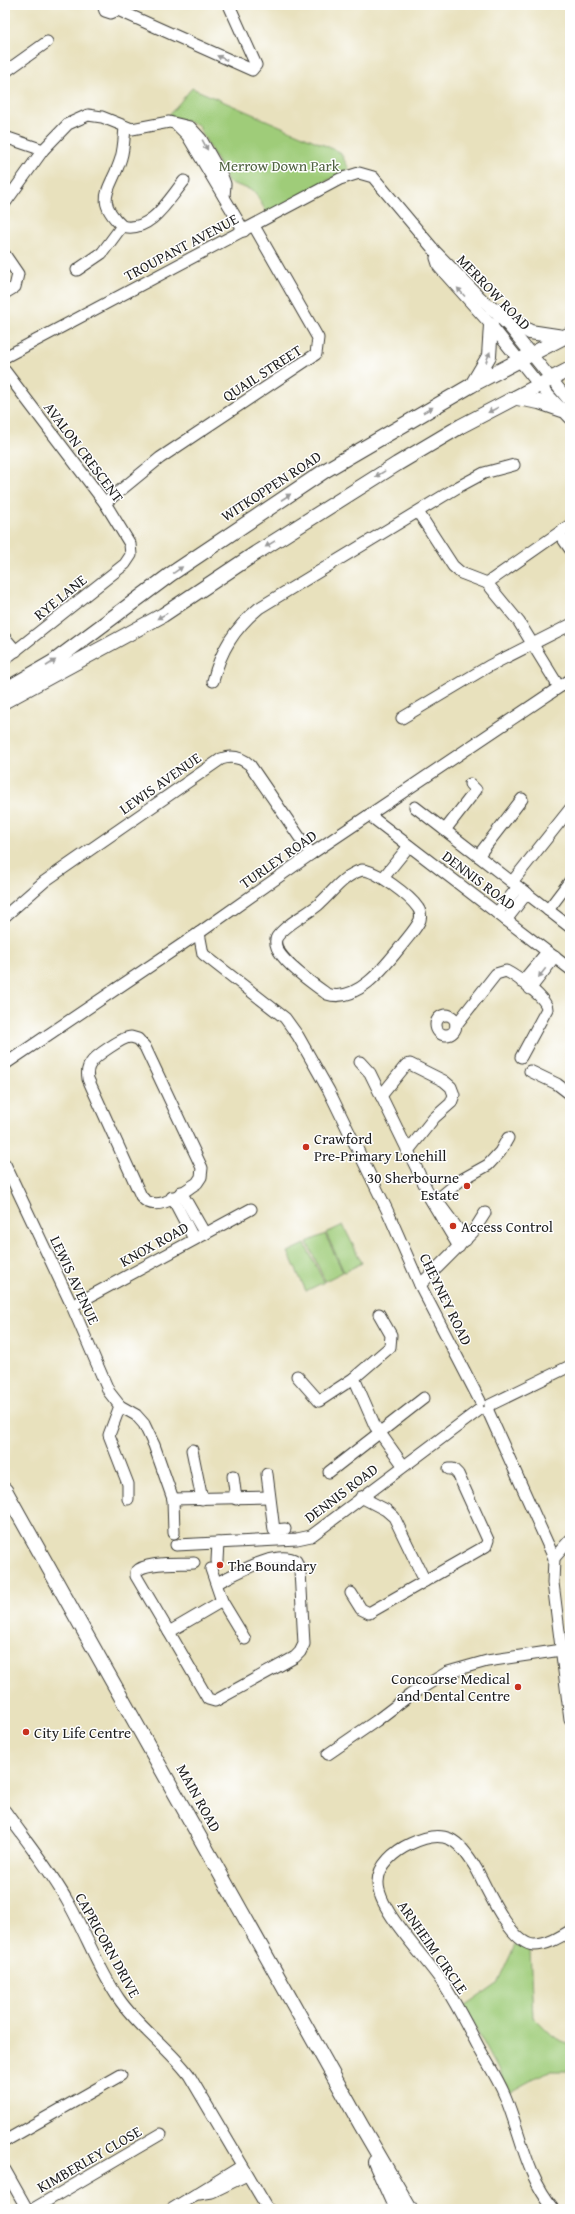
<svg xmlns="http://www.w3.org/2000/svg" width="575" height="2214" font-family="'Gentium Book Plus',serif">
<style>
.green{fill:#9fcc79;stroke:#5e744a}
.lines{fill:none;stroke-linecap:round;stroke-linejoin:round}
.minor-casing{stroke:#3b3a34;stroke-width:13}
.major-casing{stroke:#3b3a34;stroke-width:16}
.minor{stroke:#fff;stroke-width:11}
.major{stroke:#fff;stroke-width:14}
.oneway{fill:#999}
.poi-dot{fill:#c8321e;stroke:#fff;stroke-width:1.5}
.labels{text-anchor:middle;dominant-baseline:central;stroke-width:3;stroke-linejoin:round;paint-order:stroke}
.park-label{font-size:15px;fill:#506241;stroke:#fff}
.street-label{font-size:15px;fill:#1c1c1c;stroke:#fff}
.poi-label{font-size:15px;fill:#1c1c1c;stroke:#fff;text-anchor:start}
</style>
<rect width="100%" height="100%" fill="#fff"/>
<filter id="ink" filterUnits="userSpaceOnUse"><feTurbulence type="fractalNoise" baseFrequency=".025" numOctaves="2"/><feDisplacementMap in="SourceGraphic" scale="8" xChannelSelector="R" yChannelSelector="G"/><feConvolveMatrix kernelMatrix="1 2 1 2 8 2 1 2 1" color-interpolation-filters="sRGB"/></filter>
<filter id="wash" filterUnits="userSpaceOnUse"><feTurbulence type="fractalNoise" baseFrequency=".012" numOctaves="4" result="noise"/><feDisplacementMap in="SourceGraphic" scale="16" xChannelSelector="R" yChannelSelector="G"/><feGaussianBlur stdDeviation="0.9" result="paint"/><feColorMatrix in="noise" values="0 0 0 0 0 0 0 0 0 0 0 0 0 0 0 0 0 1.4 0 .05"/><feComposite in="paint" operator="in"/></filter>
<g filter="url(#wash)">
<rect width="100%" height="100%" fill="#e8e1bd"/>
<g class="green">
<polygon points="192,88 340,152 349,169 267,213 254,191 228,182 198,125 169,115"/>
<polygon points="343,1225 362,1263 344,1272 326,1233"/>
<polygon points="325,1234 343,1272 325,1281 307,1242"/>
<polygon points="305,1244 324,1282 306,1291 288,1252"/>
<polygon points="515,1945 530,1949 533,2017 549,2033 570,2046 570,2071 548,2071 510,2092 464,2006 498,1982"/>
</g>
</g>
<g filter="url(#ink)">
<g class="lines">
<defs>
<g id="minor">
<polyline points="103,5 105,11 111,13 118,10 119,5"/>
<polyline points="118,10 252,70 256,65 229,5"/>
<polyline points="5,72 47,42"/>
<polyline points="177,125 187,135 244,231"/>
<path d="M125 127C124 137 124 148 121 158 112 189 92 198 122 226 150 234 169 199 184 181"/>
<polyline points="5,137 43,150"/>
<polyline points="5,203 43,150 68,124 88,115 102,117 132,129 169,122 190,127 201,139 222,176 225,184 224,197"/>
<polyline points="5,255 18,274 15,287 5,293"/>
<polyline points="436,258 439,267 491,325 539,385 570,418"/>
<polyline points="77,270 102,253 122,226"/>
<polyline points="5,357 340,179 359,173 373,177 435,251 510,328 570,402"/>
<polyline points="5,371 105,503 130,544 131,555 125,564 5,659"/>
<polyline points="105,503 160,458 316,354 318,338 254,226"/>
<polyline points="418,512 453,566 461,573 487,583"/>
<polyline points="559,533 570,549"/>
<polyline points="5,638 16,651"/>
<path d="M213 681C221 650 234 629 259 608L458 487 484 473 514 465"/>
<polyline points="559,687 519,622 487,583 570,525"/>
<polyline points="402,718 489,666 570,625"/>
<polyline points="415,807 570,927"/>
<polyline points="369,815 570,969"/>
<polyline points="445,830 476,790 470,784"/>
<polyline points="478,856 522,799"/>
<path d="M362 870C376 870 410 896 418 908 421 912 421 916 420 920 416 929 408 937 402 945 386 965 357 1004 327 994 316 986 267 953 277 937 286 924 306 915 318 905 333 892 342 876 362 870Z"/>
<polyline points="383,878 409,846"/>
<polyline points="512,882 570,809"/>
<polyline points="548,910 570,881"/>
<polyline points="497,913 518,887"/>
<path d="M5 916 45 881 221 759C232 755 241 757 250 765L311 854"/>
<polyline points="506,920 527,893"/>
<polyline points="199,933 203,954 285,1018 298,1036 329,1091 387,1210 420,1285 480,1401"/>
<polyline points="522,982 547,952"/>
<polyline points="530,989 555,957"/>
<circle cx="446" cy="1025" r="10"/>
<path d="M456 1025 496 974 506 971C516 976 547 998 547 1009L521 1057"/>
<path d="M131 1037 138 1039 145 1047 202 1168 201 1177 197 1183C182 1192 156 1216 141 1196L88 1079C87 1074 87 1068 91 1063 95 1056 123 1037 131 1037Z"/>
<polyline points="360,1062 370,1073 430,1196 429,1197 459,1247"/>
<polyline points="5,1064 199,933 311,854 570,680"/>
<polyline points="530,1071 557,1084 570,1094"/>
<polyline points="381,1096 406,1065 410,1064 444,1081 451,1087 454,1095 451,1103 434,1118 407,1152"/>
<polyline points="5,1164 72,1306 109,1392 120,1406 136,1415 144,1424 154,1445 173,1499 269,1497"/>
<polyline points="181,1192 205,1234"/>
<polyline points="172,1197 194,1239"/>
<polyline points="438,1202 466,1240"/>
<polyline points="433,1203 461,1180 488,1165 500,1152 508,1138"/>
<polyline points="420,1285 473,1232 485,1213"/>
<polyline points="72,1306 251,1209"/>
<polyline points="379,1314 391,1335 390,1347 354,1378 375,1426 403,1465"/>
<polyline points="297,1376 319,1401 354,1378"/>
<polyline points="490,1405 570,1366"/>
<polyline points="120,1406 109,1435 128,1484 128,1499"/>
<polyline points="488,1411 554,1558 553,1583 570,1719"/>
<polyline points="192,1450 202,1499"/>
<polyline points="329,1472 424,1398"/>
<polyline points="267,1474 274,1530 285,1529"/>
<polyline points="233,1476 236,1499"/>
<polyline points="361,1497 386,1510 394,1517 425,1581"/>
<polyline points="173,1499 174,1533"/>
<polyline points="176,1545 297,1539 311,1536 479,1410"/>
<polyline points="554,1558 570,1540"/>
<polyline points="217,1561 218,1543"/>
<polyline points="211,1569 222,1601 245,1639"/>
<path d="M217 1583C235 1574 277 1549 296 1561L300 1571 304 1644 300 1652 295 1657 215 1701 208 1699 169 1632 222 1601"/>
<polyline points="351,1593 361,1609 369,1613 486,1546 488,1540 458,1474 453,1469 449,1469"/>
<path d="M169 1632 136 1576V1572C145 1561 180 1564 194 1563"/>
<polyline points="328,1754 376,1721 410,1695 448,1672 487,1661 561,1650"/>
<path d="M5 1811C27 1842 51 1871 69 1904 86 1934 99 1970 119 1999 138 2027 168 2047 189 2075L268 2209"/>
<polyline points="5,2141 121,2075"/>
<polyline points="5,2170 27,2209"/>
<polyline points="199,2194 212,2192 247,2175"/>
<polyline points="33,2209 161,2134"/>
<polyline points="172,2209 242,2166"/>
<path d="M554 2209C526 2176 521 2134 505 2096 498 2079 488 2064 479 2048 468 2027 457 2005 444 1985 429 1960 377 1911 378 1882 378 1865 395 1851 410 1844 445 1827 459 1839 477 1870 487 1889 511 1944 534 1945 547 1945 560 1937 570 1931"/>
</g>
<g id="major">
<polyline points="492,308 530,332 563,337"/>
<polyline points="472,385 489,356 491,325"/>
<polyline points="517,398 539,402 562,410"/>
<polyline points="5,690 53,662 171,574 326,470 472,385 570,334"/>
<polyline points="5,701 163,615 256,553 397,464 461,426 570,369"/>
<polyline points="5,1490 361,2125 410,2209"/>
<polyline points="375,2162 396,2209"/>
</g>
</defs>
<use href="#minor" class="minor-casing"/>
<use href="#major" class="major-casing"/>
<use href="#minor" class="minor"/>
<use href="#major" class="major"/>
</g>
<defs><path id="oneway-solid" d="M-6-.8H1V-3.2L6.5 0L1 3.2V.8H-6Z"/></defs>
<g class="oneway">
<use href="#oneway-solid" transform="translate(222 58) rotate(-156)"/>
<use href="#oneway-solid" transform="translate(205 145) rotate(62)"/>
<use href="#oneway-solid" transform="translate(461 292) rotate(-132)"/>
<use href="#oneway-solid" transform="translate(488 357) rotate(-69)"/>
<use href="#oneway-solid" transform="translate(428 410) rotate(-29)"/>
<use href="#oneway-solid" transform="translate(493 410) rotate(153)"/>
<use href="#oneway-solid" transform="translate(380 474) rotate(148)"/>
<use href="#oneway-solid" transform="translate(286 497) rotate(-33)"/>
<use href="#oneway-solid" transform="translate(270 544) rotate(148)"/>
<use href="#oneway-solid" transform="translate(178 570) rotate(-35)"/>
<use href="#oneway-solid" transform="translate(162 616) rotate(151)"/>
<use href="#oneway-solid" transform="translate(51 663) rotate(-33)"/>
<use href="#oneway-solid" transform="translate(542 973) rotate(128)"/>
</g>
</g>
<g class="poi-dot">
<circle cx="306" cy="1147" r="4"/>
<circle cx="467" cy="1186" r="4"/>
<circle cx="453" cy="1226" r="4"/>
<circle cx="220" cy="1565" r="4"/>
<circle cx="518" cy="1687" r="4"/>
<circle cx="26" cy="1732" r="4"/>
</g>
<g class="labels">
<g class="park-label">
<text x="279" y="165">Merrow Down Park</text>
</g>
<g class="street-label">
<text transform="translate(181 247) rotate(-28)">TROUPANT AVENUE</text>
<text transform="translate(494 292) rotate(46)">MERROW ROAD</text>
<text transform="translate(262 373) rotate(-33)">QUAIL STREET</text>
<text transform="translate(84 452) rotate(53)">AVALON CRESCENT</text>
<text transform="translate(271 486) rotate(-33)">WITKOPPEN ROAD</text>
<text transform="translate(60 597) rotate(-39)">RYE LANE</text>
<text transform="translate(160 783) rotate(-35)">LEWIS AVENUE</text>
<text transform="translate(278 859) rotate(-35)">TURLEY ROAD</text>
<text transform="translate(479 880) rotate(37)">DENNIS ROAD</text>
<text transform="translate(154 1244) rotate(-29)">KNOX ROAD</text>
<text transform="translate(75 1280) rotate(65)">LEWIS AVENUE</text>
<text transform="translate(446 1299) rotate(64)">CHEYNEY ROAD</text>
<text transform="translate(341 1493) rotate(-37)">DENNIS ROAD</text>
<text transform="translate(199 1798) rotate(61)">MAIN ROAD</text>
<text transform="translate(108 1945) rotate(61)">CAPRICORN DRIVE</text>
<text transform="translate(433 1947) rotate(55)">ARNHEIM CIRCLE</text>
<text transform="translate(89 2159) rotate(-30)">KIMBERLEY CLOSE</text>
</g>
<g class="poi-label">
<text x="314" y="1138">Crawford<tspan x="314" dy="17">Pre-Primary Lonehill</tspan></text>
<text x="459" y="1177" text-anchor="end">30 Sherbourne<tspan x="459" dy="17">Estate</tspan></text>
<text x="461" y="1226">Access Control</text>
<text x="228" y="1565">The Boundary</text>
<text x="510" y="1678" text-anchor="end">Concourse Medical<tspan x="510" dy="17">and Dental Centre</tspan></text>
<text x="34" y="1732">City Life Centre</text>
</g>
</g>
<rect width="575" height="2214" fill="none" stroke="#fff" stroke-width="20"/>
</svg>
